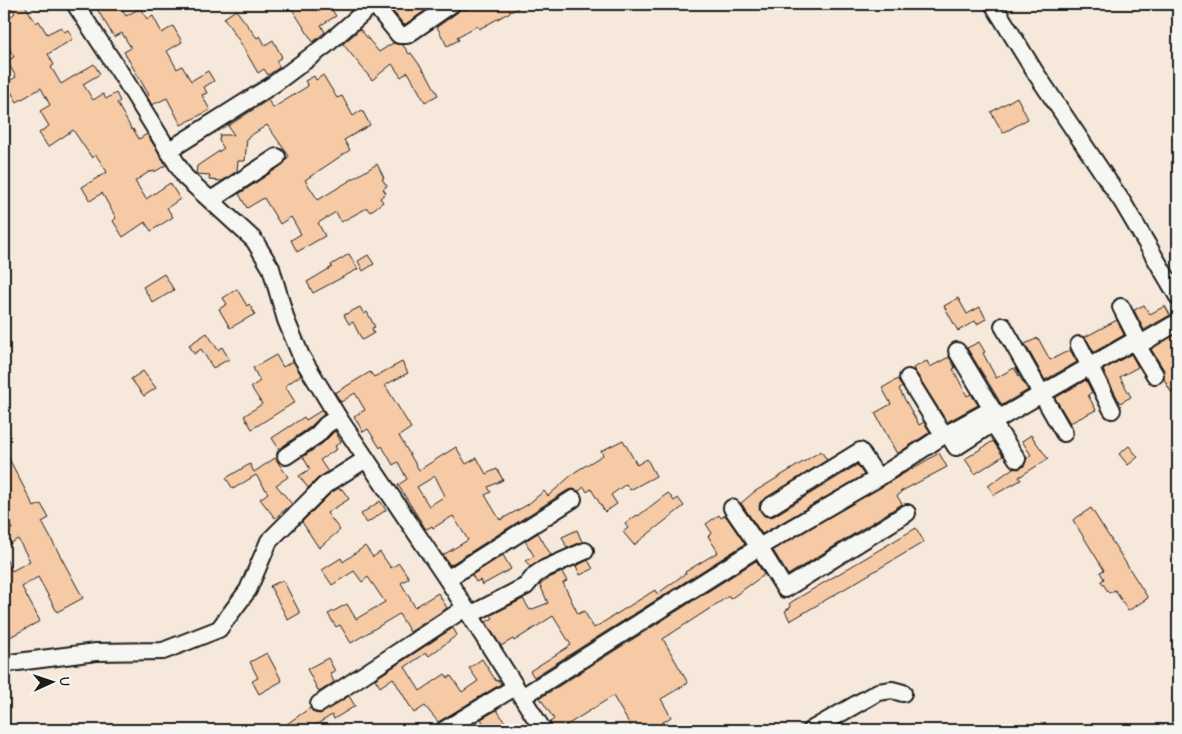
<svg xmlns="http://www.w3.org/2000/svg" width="1182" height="734" font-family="'Comic Neue',sans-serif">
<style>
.building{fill:#f7caa6;stroke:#1c1c1c;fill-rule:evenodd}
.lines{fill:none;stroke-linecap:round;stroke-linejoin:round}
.minor-casing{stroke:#1c1c1c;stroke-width:20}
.minor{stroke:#f6f6f2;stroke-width:16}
</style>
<rect width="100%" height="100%" fill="#f6e9db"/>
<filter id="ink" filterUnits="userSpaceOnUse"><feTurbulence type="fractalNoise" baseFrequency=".02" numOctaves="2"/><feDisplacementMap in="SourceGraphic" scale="10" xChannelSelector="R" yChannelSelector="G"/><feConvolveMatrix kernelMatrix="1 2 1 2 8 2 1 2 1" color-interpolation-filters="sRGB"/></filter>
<g filter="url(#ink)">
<g class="building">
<polygon points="9,4 24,4 36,23 39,21 47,34 61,27 64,32 68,30 73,39 48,54 54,65 51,67 61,84 94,64 100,74 83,84 93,100 103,94 106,99 116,93 120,101 117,103 132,130 133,129 139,139 147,134 166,165 156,171 149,172 135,181 146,199 170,183 180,199 167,208 173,217 151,231 145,222 123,237 113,221 116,218 102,193 90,201 82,187 107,172 96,155 92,158 73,130 48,147 39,133 49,126 40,111 50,105 41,88 17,102 6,83 16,77 7,61 14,57 4,40 4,22 15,13"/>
<polygon points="94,4 107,4 111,9 119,4 126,16 140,8 147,19 153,16 162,33 173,26 182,42 167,51 177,69 182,66 191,81 208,71 214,81 204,87 207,93 202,95 210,110 181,125 167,98 152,105 147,96 149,95 124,52 131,48 122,33 114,37"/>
<polygon points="289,4 328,4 336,16 321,25 325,32 313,42"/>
<polygon points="407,4 435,4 404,25 393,11"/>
<polygon points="475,4 480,4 483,8 491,4 525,4 479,29 477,26 457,37 459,40 447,46 437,27 458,12 462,5 464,10"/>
<polygon points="236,10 257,38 260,36 265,45 273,40 282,57 276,61 280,67 268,75 264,69 258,73 240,42 224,18"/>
<polygon points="360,29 379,52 393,43 403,45 409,54 411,53 429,78 438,95 425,102 408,72 401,77 392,64 372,80 343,44"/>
<polygon points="323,75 337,98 342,96 353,116 362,110 370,125 344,140 350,150 305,180 318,200 377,164 384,178 382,179 387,186 383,189 386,193 380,198 383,202 370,212 367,208 341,222 336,212 318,223 325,236 297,252 291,240 301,234 291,217 280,224 264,198 247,208 239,194 282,165 289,156 267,125 247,138 245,161 238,161 237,171 222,181 209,180 210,175 196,174 197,166 224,148 219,141 220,135 234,135 228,126 268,100 273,108 308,86 305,81 314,76 316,80"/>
<polygon points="1017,97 1028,119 1003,133 991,112"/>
<polygon points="349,254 358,269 313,293 307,282 332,267 331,265"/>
<polygon points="368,255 374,264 363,271 358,261"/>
<polygon points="164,274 174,290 153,303 143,287"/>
<polygon points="237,289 247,306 249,304 255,314 230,328 219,309 227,304 223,298"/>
<polygon points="958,298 967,314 980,307 986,319 977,324 975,321 958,331 944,306"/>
<polygon points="1144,305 1150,314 1165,306 1170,315 1144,330 1134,310"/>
<polygon points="360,307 364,314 367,312 375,327 372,328 374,333 362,340 353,322 349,324 344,315"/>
<polygon points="1117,320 1124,335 1094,352 1085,337"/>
<polygon points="207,333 218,350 222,347 229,359 213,368 201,349 194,354 189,345"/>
<polygon points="1178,333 1178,354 1174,356 1178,364 1178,388 1171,392 1164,379 1164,370 1151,349"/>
<polygon points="1038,338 1050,360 1070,350 1077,362 1045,380 1025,344"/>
<polygon points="979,342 985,352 983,353 996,378 1014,368 1028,390 1002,405 967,348"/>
<polygon points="1131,354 1138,367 1120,377 1131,397 1120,403 1103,370"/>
<polygon points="276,355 283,367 293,361 301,375 285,386 295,402 252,429 244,416 262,404 251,387 260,381 253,368"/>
<polygon points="947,358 950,358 955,368 953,369 967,396 971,394 978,405 947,422 913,368 927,361 930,367"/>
<path d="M402 362 408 373 385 385 411 428 399 436 419 470 456 447 466 464 477 458 486 474 497 469 503 480 488 487 491 492 485 495 500 520 527 505 544 491 548 496 575 472 603 455 601 451 623 440 637 465 647 459 656 476 630 490 626 484 611 495 617 504 605 512 591 489 587 492 584 487 579 491 573 489 568 490 450 565 443 555 468 540 453 516 433 528 432 526 427 529 425 528 398 485 407 479 398 462 393 465 382 446 380 448 368 429 363 432 354 416 365 410 355 393 341 402 335 393 370 372 374 377ZM435 476 445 496 429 506 417 487Z"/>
<polygon points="143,371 156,388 144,396 131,379"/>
<polygon points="898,379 902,387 899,389 919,425 924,422 930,432 897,454 875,413 891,404 882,388"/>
<polygon points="1086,380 1092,392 1088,395 1096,410 1070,423 1055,398"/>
<polygon points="322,410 324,414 310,427 279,449 272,438 304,417 306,420"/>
<polygon points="335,431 341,442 335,446 337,449 320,460 328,472 318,478 308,488 299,476 310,469 303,457 323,443"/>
<polygon points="1031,435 1048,459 1019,477 1021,480 994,495 988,486 1013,468 1018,469 1023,467 1027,458 1031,455 1022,441"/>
<polygon points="993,441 1003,456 975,474 965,459"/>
<polygon points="1129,446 1138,457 1128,465 1119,454"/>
<polygon points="4,449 34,507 41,504 49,518 42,522 83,598 57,612 38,577 22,587 40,621 8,638 4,630 4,555 12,571 30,561 18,539 4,547 4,533 12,529 4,513"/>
<polygon points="821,451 827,460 760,502 759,508 764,516 769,517 774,516 857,465 864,475 762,534 741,503 754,492"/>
<polygon points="939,453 947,467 900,492 901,493 897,496 902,504 788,575 773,550"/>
<polygon points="275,458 288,477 276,485 292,504 275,518 260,499 268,493 256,475 233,489 226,478 250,464 254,472"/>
<polygon points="339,488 340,490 342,489 349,499 327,513 340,530 319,548 302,522 331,493"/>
<polygon points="668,493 674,501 678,498 684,506 634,545 623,532 628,528 625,524 637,515 638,516"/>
<polygon points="380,501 386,510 367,523 361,514"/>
<polygon points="1091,508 1148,598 1128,611 1115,590 1109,593 1101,581 1104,579 1100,572 1104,570 1073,520"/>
<polygon points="719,515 721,518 725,515 745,544 534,677 530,671 571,645 553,616 514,641 513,639 501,646 486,622 493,618 491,615 523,599 530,610 548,603 540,585 549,578 562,572 567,581 563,583 578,614 584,611 594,628 655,590 657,594 686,573 685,572 718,552 708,536 712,533 706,524"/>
<polygon points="916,528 924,542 790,621 785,611 791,607 789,604 793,601"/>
<polygon points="577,530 582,542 567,548 562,537"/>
<polygon points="538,533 551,555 530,567 526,561 534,556 525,541"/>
<polygon points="365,546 373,557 380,552 391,568 399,563 409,578 401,583 415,607 438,593 447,608 410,632 399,614 351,643 340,625 336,627 328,614 347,604 356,619 385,602 368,577 362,582 354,571 332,585 322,570 341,558 343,562"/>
<polygon points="503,555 511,569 482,585 480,580 476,582 472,575"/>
<polygon points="588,560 593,569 580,575 576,566"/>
<polygon points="756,561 764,575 730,599 729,596 663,639 688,683 661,699 671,717 657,726 660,730 633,730 613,696 559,730 553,730 550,722 554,719 540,698"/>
<polygon points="283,580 300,613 288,620 270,586"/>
<polygon points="453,628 457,635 429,656 426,653 405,667 420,691 445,674 448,678 451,676 462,692 478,681 469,668 482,659 496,681 498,680 501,684 438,722 425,706 414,713 393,678 380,687 375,679"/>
<polygon points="267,653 282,681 259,694 252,681 258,678 250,662"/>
<polygon points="328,658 335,671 330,673 334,682 319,692 307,669"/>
<polygon points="349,696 355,706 334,719 332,715 307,730 278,730 310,708 314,713 320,714"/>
<polygon points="497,710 510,730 488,730 481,719"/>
</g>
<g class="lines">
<defs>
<g id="minor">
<polyline points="75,4 125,80 185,177 254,240 271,268 286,320 301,356 338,417 447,579 543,730"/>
<polyline points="374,4 399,35 407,35 452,4"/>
<polyline points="993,4 1035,72 1123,203 1178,297"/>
<polyline points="168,151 274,84 326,45 373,4"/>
<polyline points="211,200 277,157"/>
<polyline points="1121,307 1139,342"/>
<polyline points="1003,326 1064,433"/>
<polyline points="1135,342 1155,375"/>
<polyline points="1079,345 1112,410"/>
<polyline points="957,351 992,409"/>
<polyline points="908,378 944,436"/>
<polyline points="1000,418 993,423 1017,459"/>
<polyline points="948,434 956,447 993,423"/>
<polyline points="286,456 317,435 326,425 338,417"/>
<polyline points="769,507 860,451 878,478"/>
<polyline points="732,508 759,547 785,589 907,513"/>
<polyline points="447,579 573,499"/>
<polyline points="470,615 526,586 535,575 544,569 585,551"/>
<polyline points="4,666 10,663 96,652 163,651 219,629 248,590 269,541 325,485 366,459"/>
<polyline points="522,697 759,547 878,478 941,437 992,409 1000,418 1132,342 1144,342 1178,322"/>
<polyline points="319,704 465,608"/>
<polyline points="444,730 515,687"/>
<polyline points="811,730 878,692 892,690 903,693"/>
</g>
</defs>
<use href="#minor" class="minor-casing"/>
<use href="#minor" class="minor"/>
</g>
</g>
<rect width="1182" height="734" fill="none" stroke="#f6f6f2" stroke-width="20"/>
<rect x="10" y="10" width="1162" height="714" fill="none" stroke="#1c1c1c" stroke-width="2" filter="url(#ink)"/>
<g transform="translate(52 682) rotate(87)" stroke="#f6f6f2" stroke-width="4" paint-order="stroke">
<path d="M0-4L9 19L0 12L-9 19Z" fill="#1c1c1c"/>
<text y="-8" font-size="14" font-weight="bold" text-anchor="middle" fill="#1c1c1c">U</text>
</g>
</svg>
